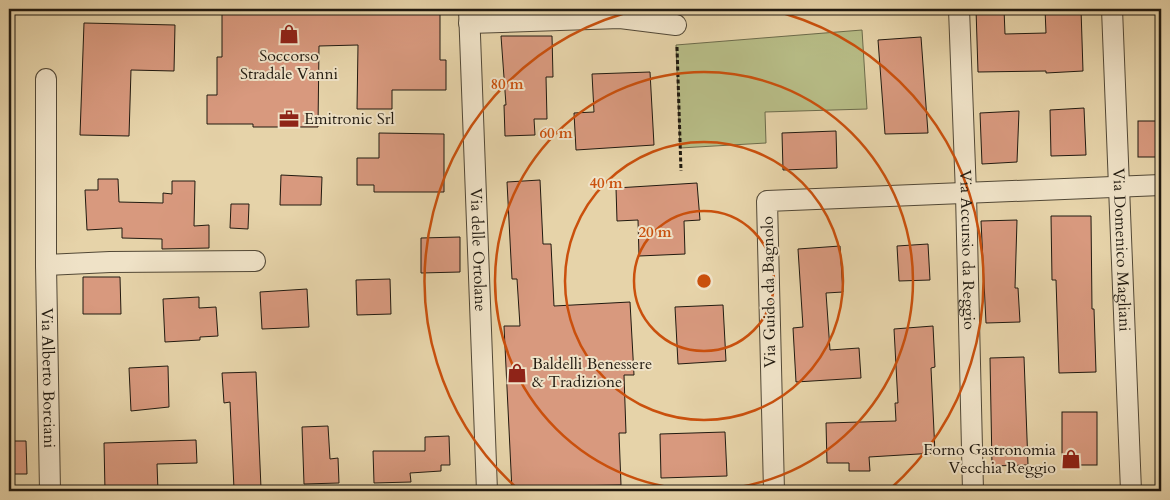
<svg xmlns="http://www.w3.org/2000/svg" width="1170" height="500" font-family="Cardo,serif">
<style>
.green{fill:#b7bc86;stroke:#6c6b4b}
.building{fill:#d8997e;stroke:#211a10}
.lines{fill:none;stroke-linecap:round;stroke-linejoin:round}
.street-casing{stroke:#524836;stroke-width:22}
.path{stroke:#211a10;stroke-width:3;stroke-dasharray:4 2.5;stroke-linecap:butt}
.street{stroke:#efe2c7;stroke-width:20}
.ring{fill:none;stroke:#ca500d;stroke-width:2.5}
.labels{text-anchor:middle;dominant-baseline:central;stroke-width:4;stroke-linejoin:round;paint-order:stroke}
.poi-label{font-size:16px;fill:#211a10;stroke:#efe2c7;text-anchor:start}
.street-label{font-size:16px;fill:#211a10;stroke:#efe2c7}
.centre{fill:#ca500d;stroke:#efe2c7;stroke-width:2.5}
.ring-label{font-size:15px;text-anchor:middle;font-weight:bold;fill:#ca500d;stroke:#efe2c7;stroke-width:4;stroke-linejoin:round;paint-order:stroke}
</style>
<rect width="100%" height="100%" fill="#e6d3a9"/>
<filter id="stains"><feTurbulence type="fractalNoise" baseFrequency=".004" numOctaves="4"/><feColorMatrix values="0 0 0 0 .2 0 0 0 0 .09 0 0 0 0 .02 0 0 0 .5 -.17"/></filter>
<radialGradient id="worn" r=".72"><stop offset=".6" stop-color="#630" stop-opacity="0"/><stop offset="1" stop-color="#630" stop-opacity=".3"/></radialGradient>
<polygon class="green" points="862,30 867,109 765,112 766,143 680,148 676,45"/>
<g class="building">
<polygon points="222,9 264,9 264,14 356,12 356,9 440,9 440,60 446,60 446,90 392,90 392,109 357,109 358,45 319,46 318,127 253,127 253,124 207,124 207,95 217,95 217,57 222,57"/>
<polygon points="976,9 1004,9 1005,34 1046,33 1045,9 1081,9 1083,71 1046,73 1046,71 978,72"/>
<polygon points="84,23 175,25 174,71 131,70 129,136 80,135"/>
<polygon points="501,36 552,36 553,77 546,77 547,119 534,119 535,135 505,136 504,105 506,105"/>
<polygon points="921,37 928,133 885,134 878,40"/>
<polygon points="650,72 654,145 576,150 574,113 594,112 592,74"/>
<polygon points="1084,108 1086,155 1051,156 1050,110"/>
<polygon points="1019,111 1017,162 982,164 980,113"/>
<rect x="1138" y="121" width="23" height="36"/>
<polygon points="836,131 837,168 783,170 782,133"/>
<polygon points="379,133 444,134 444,192 374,192 374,185 357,185 357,158 379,158"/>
<polygon points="281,175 322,177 321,205 280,205"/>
<polygon points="98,179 118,179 119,202 163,203 163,193 172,194 172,181 195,181 194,226 209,225 209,248 162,249 162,239 122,238 122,228 87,230 85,190 98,190"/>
<polygon points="540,180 543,244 551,244 554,306 630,302 634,375 624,375 626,433 619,433 621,485 566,486 566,490 512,491 504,326 520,326 517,279 512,279 507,182"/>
<polygon points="697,183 700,220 684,221 685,254 639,256 638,220 617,221 616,188"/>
<polygon points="231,204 249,204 248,229 230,228"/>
<polygon points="1051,216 1091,216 1092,309 1094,309 1096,372 1059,373 1056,280 1052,280"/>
<polygon points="1017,220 1015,288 1018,288 1020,322 986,323 981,221"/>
<polygon points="460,237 460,272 421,273 421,238"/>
<polygon points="928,244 930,280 899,281 897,246"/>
<polygon points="840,246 843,292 826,293 830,350 859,348 861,378 796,382 793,328 803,327 798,249"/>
<polygon points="83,277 120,277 121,314 83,314"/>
<polygon points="390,279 391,314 357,315 356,280"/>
<polygon points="307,289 309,327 262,329 260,292"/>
<polygon points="199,297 199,308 216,307 218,336 200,337 200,340 165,342 163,299"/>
<polygon points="723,305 726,361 678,364 675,307"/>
<polygon points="933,326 935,367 931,368 935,453 869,457 870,471 849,471 849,463 827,463 826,423 896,421 895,403 898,403 894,329"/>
<polygon points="1024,357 1028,465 992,466 990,358"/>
<polygon points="168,366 169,407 131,411 129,368"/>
<polygon points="256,372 261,488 234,489 230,402 224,403 222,373"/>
<rect x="1062" y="412" width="35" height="53"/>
<polygon points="328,426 330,459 338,458 339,483 304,484 302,427"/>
<polygon points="725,432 727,476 661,478 660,434"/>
<polygon points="449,436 450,465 441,465 441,471 410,473 411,482 374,483 373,451 425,451 425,437"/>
<polygon points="196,440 197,463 157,464 158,491 105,491 104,443"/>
<polygon points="9,441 26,441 27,474 9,474"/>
</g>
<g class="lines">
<defs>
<g id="street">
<path id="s1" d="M469 9 487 491"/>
<path id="s2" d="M959 9 966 194 973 491"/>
<path id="s3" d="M1112 9 1131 491"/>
<polyline points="469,23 620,18 676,25"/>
<path id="s4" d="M46 79V265L50 491"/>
<polyline points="46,265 110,262 255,261"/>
<polyline points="774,491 767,201 1161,185"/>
</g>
</defs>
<use href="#street" class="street-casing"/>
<g class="path">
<polyline points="677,47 681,171"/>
<polyline points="1152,489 1161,488"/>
</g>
<use href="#street" class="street"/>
</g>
<g class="ring">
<circle cx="704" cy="281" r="70"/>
<circle cx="704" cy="281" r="139"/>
<circle cx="704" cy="281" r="209"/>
<path d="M519 490A279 279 0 0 1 641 9M767 9A279 279 0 0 1 889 490"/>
</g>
<defs>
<symbol id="shop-bare" viewBox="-9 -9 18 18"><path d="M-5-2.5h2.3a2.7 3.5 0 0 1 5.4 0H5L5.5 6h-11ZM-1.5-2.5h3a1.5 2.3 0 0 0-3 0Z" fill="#8f2418" stroke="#efe2c7" stroke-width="2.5" paint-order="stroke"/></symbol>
<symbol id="office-bare" viewBox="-9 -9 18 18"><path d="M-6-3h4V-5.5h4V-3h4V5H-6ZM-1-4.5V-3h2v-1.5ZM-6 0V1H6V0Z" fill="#8f2418" stroke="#efe2c7" stroke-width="2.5" paint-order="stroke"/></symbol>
</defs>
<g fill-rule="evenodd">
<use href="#shop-bare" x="275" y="20" width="28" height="28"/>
<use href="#office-bare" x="275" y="105" width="28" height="28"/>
<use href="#shop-bare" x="503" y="359" width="28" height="28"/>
<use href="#shop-bare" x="1057" y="445" width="28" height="28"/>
</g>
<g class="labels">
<g class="poi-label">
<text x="289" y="56" text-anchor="middle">Soccorso<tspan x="289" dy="18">Stradale Vanni</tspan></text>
<text x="304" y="119">Emitronic Srl</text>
<text x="532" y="364">Baldelli Benessere<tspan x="532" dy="18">&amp; Tradizione</tspan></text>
<text x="1056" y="450" text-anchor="end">Forno Gastronomia<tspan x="1056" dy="18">Vecchia Reggio</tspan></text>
</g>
<g class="street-label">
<text stroke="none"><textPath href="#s1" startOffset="241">Via delle Ortolane</textPath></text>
<text stroke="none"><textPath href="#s2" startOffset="241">Via Accursio da Reggio</textPath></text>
<text stroke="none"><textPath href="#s3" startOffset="241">Via Domenico Magliani</textPath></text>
<text transform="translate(769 292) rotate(-91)">Via Guido da Bagnolo</text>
<text stroke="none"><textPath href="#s4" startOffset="299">Via Alberto Borciani</textPath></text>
</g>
</g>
<circle cx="704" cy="281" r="8" class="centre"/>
<g class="ring-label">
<text x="507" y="89">80 m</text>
<text x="556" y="138">60 m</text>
<text x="606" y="188">40 m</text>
<text x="655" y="237">20 m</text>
</g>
<rect width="1170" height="500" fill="none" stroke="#e6d3a9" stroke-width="30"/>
<rect x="10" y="10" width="1150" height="480" fill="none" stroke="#211a10" stroke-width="2.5"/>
<rect x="15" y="15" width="1140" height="470" fill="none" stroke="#211a10"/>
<rect width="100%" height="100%" filter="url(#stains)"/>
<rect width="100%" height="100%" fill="url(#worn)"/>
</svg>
